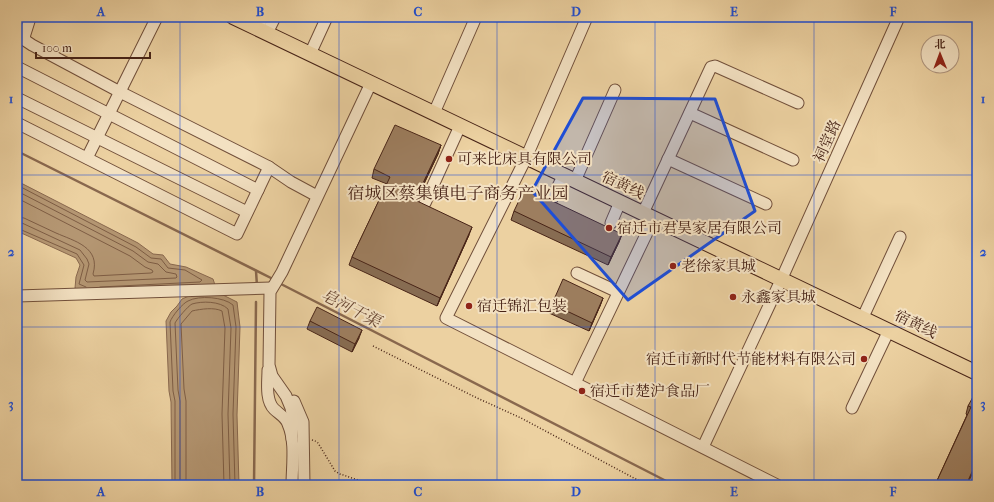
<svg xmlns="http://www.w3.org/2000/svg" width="994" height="502" font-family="'IM FELL French Canon','Noto Serif SC',serif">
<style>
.water{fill:#b49672;stroke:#89684e}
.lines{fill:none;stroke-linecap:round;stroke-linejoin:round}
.shore{stroke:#7e5d44;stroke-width:1}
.stream{stroke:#89684e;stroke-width:2.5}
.minor-casing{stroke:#714f3a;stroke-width:13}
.major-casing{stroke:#482417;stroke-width:16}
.path{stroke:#482417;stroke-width:1.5;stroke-dasharray:1 2;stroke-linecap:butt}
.minor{stroke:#f3e1c2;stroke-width:11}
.major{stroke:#ecd1a1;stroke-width:14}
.wall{fill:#876c52;stroke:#482417}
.shaded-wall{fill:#6e5842;stroke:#482417}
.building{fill:#9d7e5f;stroke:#482417}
.marked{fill:#1d4ed8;fill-opacity:0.2;stroke:#1d4ed8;stroke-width:3;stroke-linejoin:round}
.grid{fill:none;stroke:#1d4ed8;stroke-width:1;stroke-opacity:0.55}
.poi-dot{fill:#8f2418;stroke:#f3e1c2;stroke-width:1.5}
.labels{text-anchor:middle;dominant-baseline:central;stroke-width:4;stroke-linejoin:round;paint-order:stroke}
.street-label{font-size:15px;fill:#482417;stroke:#f3e1c2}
.poi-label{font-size:15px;fill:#482417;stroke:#f3e1c2;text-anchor:start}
.water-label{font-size:16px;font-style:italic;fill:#684632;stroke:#f3e1c2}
.quarter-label{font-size:17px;fill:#482417;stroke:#f3e1c2}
.neatline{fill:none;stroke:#1d4ed8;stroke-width:1.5}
.grid-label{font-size:13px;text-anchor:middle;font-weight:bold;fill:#1d4ed8}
</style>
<rect width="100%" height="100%" fill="#ecd1a1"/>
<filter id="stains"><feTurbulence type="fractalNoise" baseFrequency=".005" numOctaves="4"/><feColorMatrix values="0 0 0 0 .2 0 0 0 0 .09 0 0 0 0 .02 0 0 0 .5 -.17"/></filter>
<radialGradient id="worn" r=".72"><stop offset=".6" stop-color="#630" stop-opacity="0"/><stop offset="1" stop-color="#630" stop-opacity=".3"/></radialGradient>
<g class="water">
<polygon points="17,181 138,243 153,254 163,255 170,264 186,267 213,279 215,285 86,292 75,288 76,277 80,265 76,258 17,231"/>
<polygon points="223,295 237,302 240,327 237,415 239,485 172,485 171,402 169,391 166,321 171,312 177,306 182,299 189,296"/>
</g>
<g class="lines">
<g class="shore">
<polyline points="17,185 136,247 151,258 161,259 168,268 185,270 202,280 200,282 100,287"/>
<polyline points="17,191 133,251 148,262 158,264 166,272 176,274 177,277 176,278 87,282 85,280 89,264 87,259 80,250 22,223 17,223"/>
<path d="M17 198 130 256 145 267 152 270 153 272 151 273 94 276 93 274C101 247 74 241 56 233 45 228 35 223 24 218L17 217"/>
<polyline points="17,228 77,254 84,265 79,284 86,287"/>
<path d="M175 485V401L173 391 170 322C172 316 183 303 188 301 199 295 224 297 233 305L236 327 233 414 235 485"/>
<path d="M180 485V401L178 390 175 323C177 319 188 306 192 304 202 301 220 301 228 309L231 328 228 414 230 485"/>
<path d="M186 485V401L184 389 181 324 192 311C201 309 214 307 222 311L225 328 222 414 224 485"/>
</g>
<g class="stream">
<polyline points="17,151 273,279"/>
<polyline points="256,271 257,286"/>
<polyline points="279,283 674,485"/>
<polyline points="17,284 18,284"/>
<polyline points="254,485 256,302"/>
</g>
<defs>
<g id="minor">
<polyline points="587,17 526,158 446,318 777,485"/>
<polyline points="30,18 24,37 26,41 32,45 120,92 269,167 291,182 317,196"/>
<polyline points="257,29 263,17"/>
<polyline points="267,33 275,17"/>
<polyline points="310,54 327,17"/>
<polyline points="17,67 258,190"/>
<polyline points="17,98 247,212"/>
<polyline points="434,113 476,17"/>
<polyline points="690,113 793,160"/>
<polyline points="17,123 237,234 269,167"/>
<polyline points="87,158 157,17"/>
<polyline points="668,159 766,204"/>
<polyline points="575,181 615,90"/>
<polyline points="552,199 563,176"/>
<polyline points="425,203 460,126"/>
<polyline points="643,213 711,67 715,66 798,103"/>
<polyline points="611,223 620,202"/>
<polyline points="577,273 618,292"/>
<polyline points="17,296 271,288"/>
<polyline points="863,317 900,237"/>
<path d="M268 370C268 381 265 400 274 409 279 414 286 417 288 424 296 442 292 466 292 485"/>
<polyline points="575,383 654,218"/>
<polyline points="294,401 303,422 304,485"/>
<polyline points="852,408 889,330"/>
<polyline points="292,439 293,419 291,408 286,396 272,376 269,365 270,292 282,272 371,83"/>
<polyline points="703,447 782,278 899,17"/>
</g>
<path id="major" d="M233 17C480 137 730 253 977 373"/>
</defs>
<use href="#minor" class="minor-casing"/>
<use href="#major" class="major-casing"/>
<g class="path">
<polyline points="373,346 477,398 521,418 647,485"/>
<polyline points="312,440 315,441 318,443 335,471 340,474 373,485"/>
</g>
<use href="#minor" class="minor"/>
<use href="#major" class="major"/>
</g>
<g class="wall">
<polygon points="441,145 438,154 416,201 469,235 437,306 349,265 352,257 387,184 372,178 374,169"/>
<polygon points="514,211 622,234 619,242 608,265 511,220"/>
<polygon points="603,298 600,306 589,331 549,313 552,304"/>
<polygon points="310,321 359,338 352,352 307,329"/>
<polygon points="977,328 977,339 973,338"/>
<polygon points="977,396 977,463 967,485 935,485 967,415 966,414 968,406"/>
</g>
<g class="shaded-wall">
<polygon points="441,145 438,154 412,208 415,200"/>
<polygon points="472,227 469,235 437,306 440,298"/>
<polygon points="622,234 619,242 608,265 611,257"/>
<polygon points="603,298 600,306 589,331 592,323"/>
<polygon points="362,330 359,338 352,352 355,344"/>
<polygon points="977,461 977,463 967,485 966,485"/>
</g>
<g class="building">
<polygon points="395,125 441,145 415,200 472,227 440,298 352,257 390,177 374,169"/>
<polygon points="525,188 622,234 611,257 514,211"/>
<polygon points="563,279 603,298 592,323 552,304"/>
<polygon points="317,307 362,330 355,344 310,321"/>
<polygon points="974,395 977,396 977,461 966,485 940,485 936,483 971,407 968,406"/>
</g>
<path class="marked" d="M583 98 715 99 755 211 628 300 532 191Z"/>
<path class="grid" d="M180 17V485M339 17V485M497 17V485M655 17V485M814 17V485M17 175H977M17 327H977"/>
<g class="poi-dot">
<circle cx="449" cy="159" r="4"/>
<circle cx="609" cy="228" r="4"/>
<circle cx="673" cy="266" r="4"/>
<circle cx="733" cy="297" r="4"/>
<circle cx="469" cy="306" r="4"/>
<circle cx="864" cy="359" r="4"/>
<circle cx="582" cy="391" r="4"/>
</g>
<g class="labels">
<g class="street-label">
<text transform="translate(827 141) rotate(-66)">祠堂路</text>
<text transform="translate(623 185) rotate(25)">宿黄线</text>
<text transform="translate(916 324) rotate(26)">宿黄线</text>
</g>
<g class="poi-label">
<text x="457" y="159">可来比床具有限公司</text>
<text x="617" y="228">宿迁市君昊家居有限公司</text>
<text x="681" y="266">老徐家具城</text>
<text x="741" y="297">永鑫家具城</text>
<text x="477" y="306">宿迁锦汇包装</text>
<text x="856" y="359" text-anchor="end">宿迁市新时代节能材料有限公司</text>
<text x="590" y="391">宿迁市楚沪食品厂</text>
</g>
<g class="water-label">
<text transform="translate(351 308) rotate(27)">皂河干渠</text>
</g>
<g class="quarter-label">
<text x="458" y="193">宿城区蔡集镇电子商务产业园</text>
</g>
</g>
<rect width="994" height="502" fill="none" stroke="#ecd1a1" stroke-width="44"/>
<g transform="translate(940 54) rotate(359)"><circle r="19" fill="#f3e1c2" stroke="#af957e"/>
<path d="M0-3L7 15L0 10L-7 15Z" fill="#8f2418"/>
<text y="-6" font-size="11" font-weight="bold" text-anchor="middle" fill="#482417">北</text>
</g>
<path d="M36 52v6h114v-6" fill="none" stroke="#482417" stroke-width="2"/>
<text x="42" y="52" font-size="12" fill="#482417" stroke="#f3e1c2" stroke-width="3" paint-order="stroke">100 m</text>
<rect x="22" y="22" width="950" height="458" class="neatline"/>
<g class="grid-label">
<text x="101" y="16">A</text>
<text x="260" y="16">B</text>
<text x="418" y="16">C</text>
<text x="576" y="16">D</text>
<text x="734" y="16">E</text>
<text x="893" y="16">F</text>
<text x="11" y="103">1</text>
<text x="983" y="103">1</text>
<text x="11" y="256">2</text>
<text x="983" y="256">2</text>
<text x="11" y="408">3</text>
<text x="983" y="408">3</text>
<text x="101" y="496">A</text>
<text x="260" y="496">B</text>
<text x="418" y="496">C</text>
<text x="576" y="496">D</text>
<text x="734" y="496">E</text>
<text x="893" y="496">F</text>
</g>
<rect width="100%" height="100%" filter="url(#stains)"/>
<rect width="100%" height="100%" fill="url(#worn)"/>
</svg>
